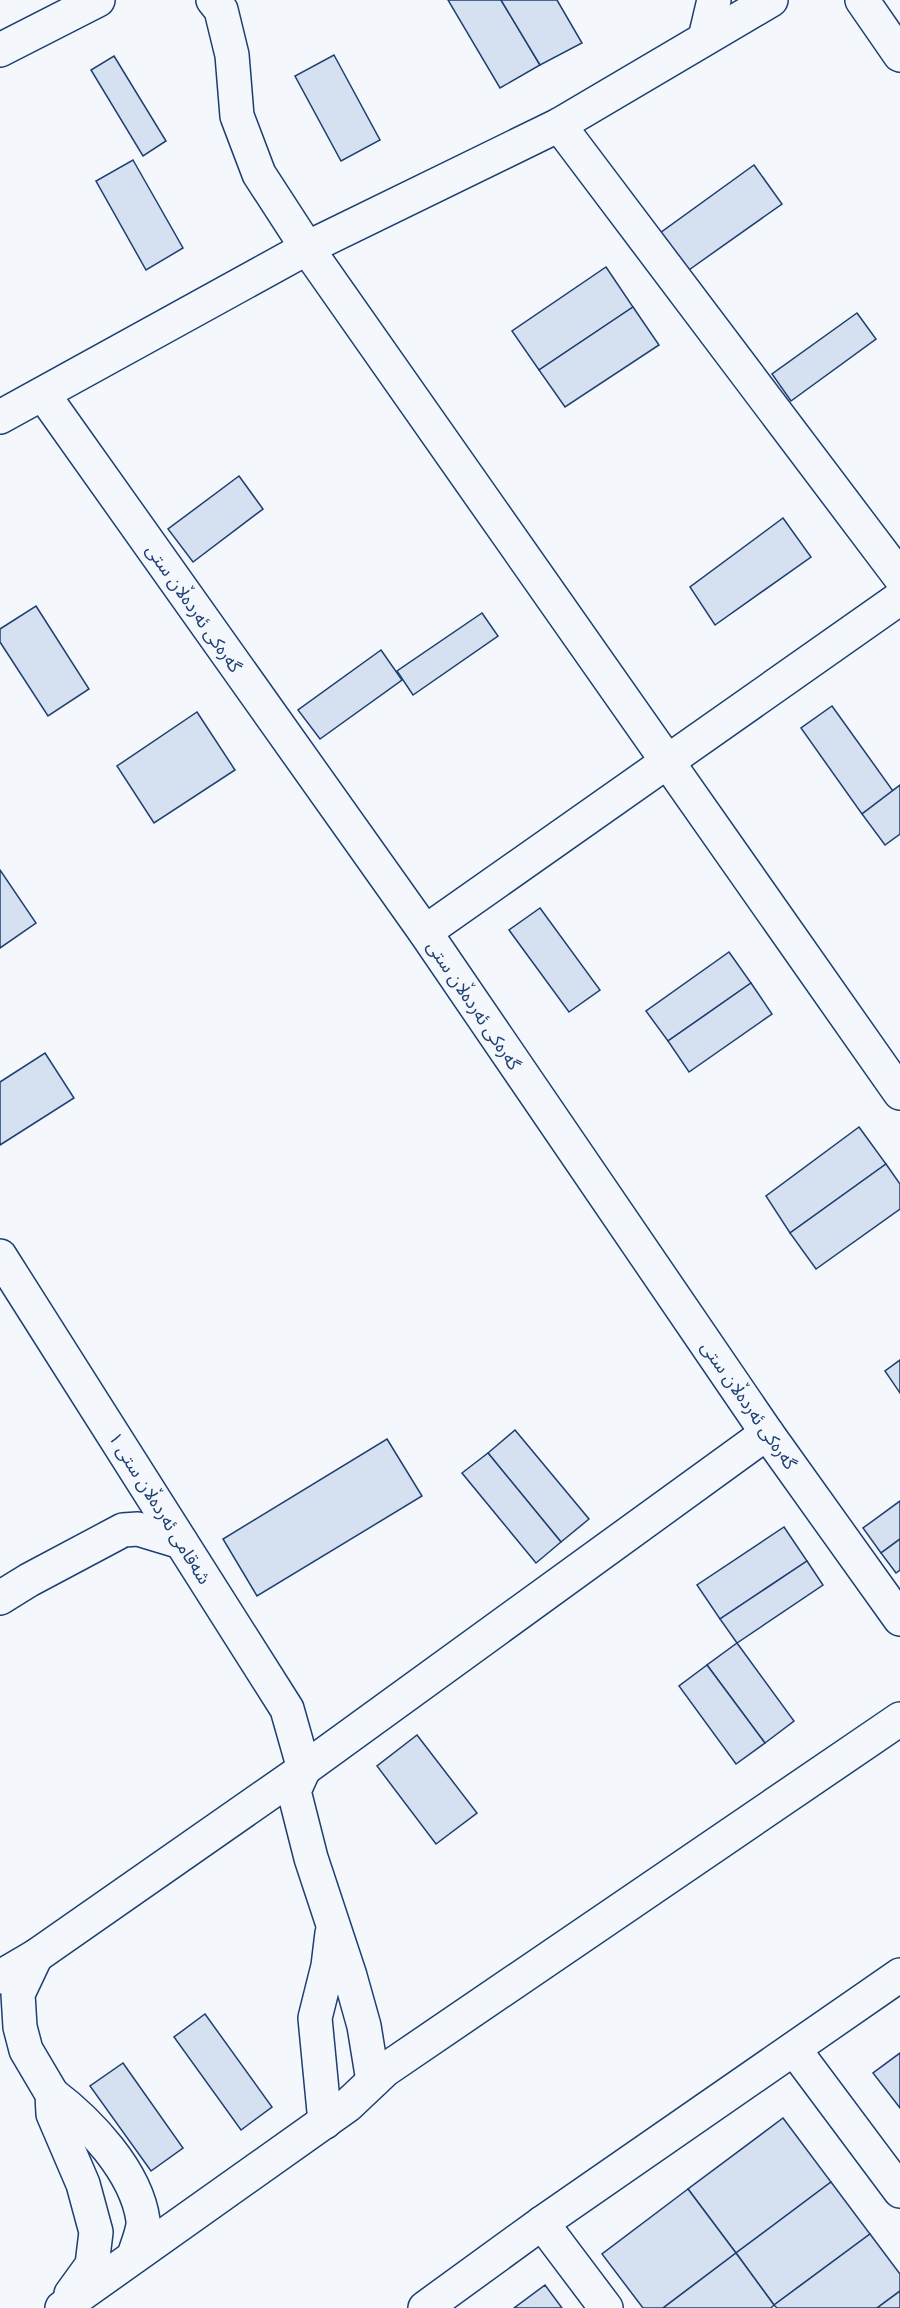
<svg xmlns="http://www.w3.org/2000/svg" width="900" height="2308" font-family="'Space Grotesk','Noto Sans Arabic',sans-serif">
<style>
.building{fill:#d5e0f0;stroke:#1d3f73;stroke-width:1.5}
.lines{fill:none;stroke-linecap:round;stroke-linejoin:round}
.street-casing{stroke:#1d3f73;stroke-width:36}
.street{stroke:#f4f7fb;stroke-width:33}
.labels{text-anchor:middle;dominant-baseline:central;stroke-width:4.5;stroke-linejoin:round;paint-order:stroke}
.street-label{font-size:18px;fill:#1d3f73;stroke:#f4f7fb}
</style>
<rect width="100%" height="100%" fill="#f4f7fb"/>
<g class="building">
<polygon points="448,0 501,0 540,65 500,88"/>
<polygon points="501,0 557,0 582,43 540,65"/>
<polygon points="334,55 380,140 341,161 295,76"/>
<polygon points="114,56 166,141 143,156 91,70"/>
<polygon points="133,160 183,248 146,270 96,181"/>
<polygon points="754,165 782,204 686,272 660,233"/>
<polygon points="606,267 633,307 539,370 512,331"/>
<polygon points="633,307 659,345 565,407 539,370"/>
<polygon points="857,313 876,339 791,401 772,374"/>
<polygon points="239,476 263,509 193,562 168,529"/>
<polygon points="783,518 811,557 715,625 690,587"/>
<polygon points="36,606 89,689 48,716 0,642 0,629"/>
<polygon points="482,613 498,636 413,695 397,671"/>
<polygon points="381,650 402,680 320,739 298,710"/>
<polygon points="832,706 893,791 862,814 801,728"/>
<polygon points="197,712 235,770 154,823 117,766"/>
<polygon points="900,785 900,834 885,845 862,814"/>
<polygon points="0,870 36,923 0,948"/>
<polygon points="540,908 600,990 569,1012 509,930"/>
<polygon points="729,952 751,983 668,1041 646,1011"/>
<polygon points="751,983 772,1014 689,1072 668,1041"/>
<polygon points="45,1053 74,1098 0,1145 0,1082"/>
<polygon points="859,1127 886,1164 790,1233 766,1196"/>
<polygon points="886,1164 900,1184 900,1209 816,1269 790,1233"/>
<polygon points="900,1360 900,1393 885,1371"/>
<polygon points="515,1430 589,1519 561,1542 488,1453"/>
<polygon points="387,1439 422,1496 257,1596 223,1539"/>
<polygon points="488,1453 561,1542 536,1563 462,1473"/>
<polygon points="900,1501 900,1539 881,1553 863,1528"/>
<polygon points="784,1527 807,1561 720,1619 697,1585"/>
<polygon points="900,1539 900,1570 896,1573 881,1553"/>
<polygon points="807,1561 823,1585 737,1643 720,1619"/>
<polygon points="737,1643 794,1721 765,1743 707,1665"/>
<polygon points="707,1665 765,1743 736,1764 679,1686"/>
<polygon points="417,1735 477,1813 436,1844 377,1766"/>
<polygon points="205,2014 272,2107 241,2130 174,2037"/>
<polygon points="900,2053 900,2108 873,2073"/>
<polygon points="123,2063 183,2148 151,2171 90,2086"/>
<polygon points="783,2118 831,2182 736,2253 688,2189"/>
<polygon points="831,2182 870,2234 774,2305 736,2253"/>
<polygon points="688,2189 736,2253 663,2308 643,2308 602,2254"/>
<polygon points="870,2234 900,2274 900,2291 877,2308 777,2308 774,2305"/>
<polygon points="736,2253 774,2305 771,2308 663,2308"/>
<polygon points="545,2285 562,2308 514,2308"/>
<polygon points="900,2291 900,2308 877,2308"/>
</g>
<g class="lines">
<defs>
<g id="street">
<polyline points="213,0 221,10 232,55 237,116 259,174 307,248 900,1093"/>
<polyline points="862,0 900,55"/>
<polyline points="705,38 714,0"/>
<polyline points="0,50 98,0"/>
<polyline points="559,125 900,577"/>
<polyline points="43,394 425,932 767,1433 900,1619"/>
<polyline points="0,417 307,248 559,125 771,0"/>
<polyline points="425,932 900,598"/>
<polyline points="0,1256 287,1709 304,1769 294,1791 311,1858 350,1976 364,2026 373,2081"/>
<polyline points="0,1598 29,1580 123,1530 138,1529 181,1542"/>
<polyline points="36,1956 18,1994 20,2027 26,2050 52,2094 53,2114 83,2184 96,2232 92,2265 71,2294"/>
<polyline points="0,1977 36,1956 304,1769 767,1433"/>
<polyline points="794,2049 900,2191"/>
<path d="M52 2094C89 2122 136 2171 143 2220 144 2230 137 2245 134 2256"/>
<polyline points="325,2122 315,2018 328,1966 332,1933"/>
<polyline points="542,2223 606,2308"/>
<polyline points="62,2308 348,2105 385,2070 900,1719"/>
<polyline points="425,2308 542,2223 900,1975"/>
</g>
</defs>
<use href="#street" class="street-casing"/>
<use href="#street" class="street"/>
</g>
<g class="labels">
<g class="street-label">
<text transform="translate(194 608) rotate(55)">گەرەکی ئەردەڵان ستی</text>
<text transform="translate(474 1005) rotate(56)">گەرەکی ئەردەڵان ستی</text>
<text transform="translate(749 1405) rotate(55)">گەرەکی ئەردەڵان ستی</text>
<text transform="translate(160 1508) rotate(58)">شەقامی ئەردەڵان ستی ١</text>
</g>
</g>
</svg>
